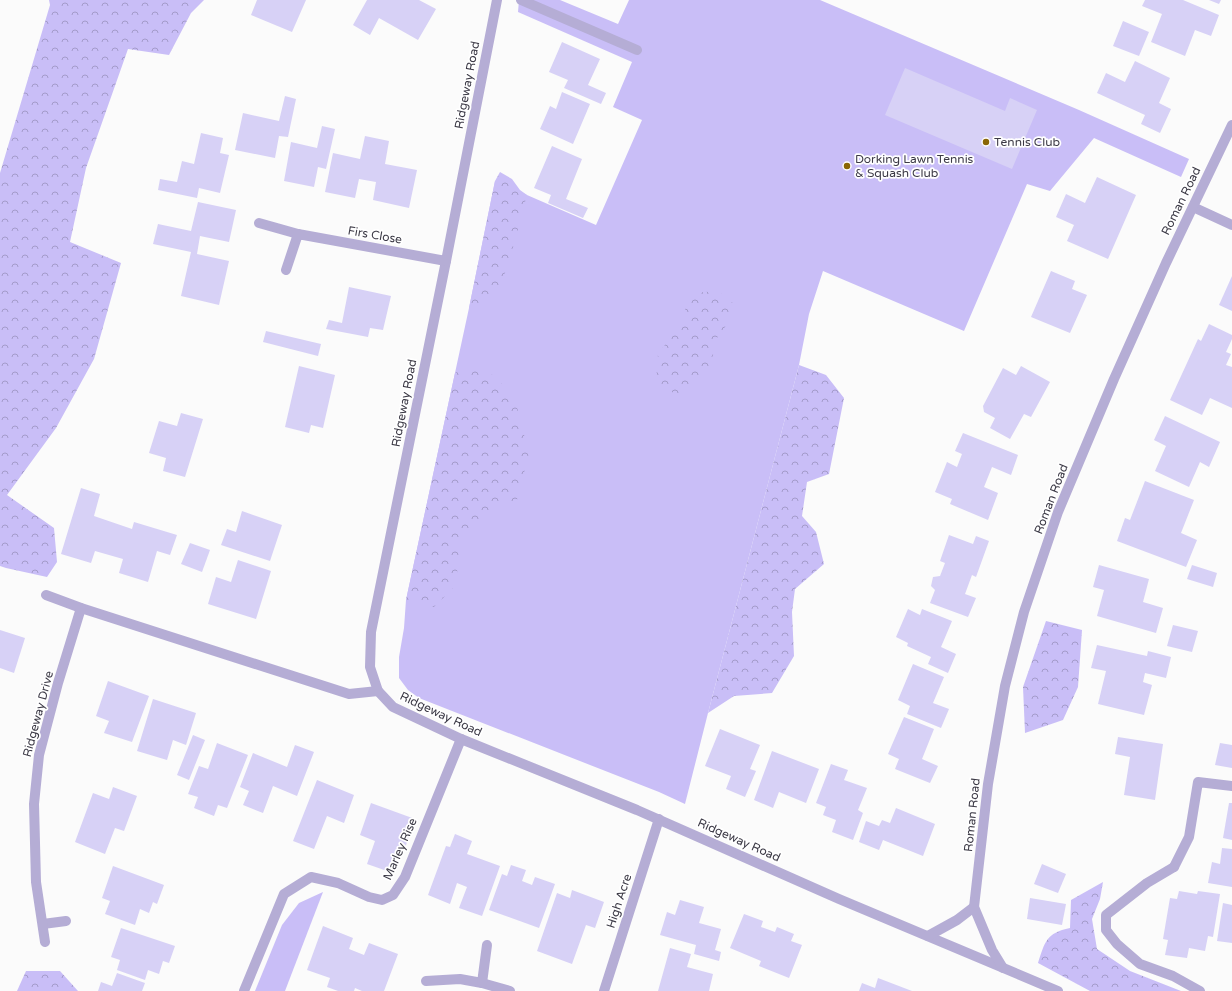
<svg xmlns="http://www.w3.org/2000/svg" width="1232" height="991" font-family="'Varela Round',sans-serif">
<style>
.green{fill:#c9bef7}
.forest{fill:url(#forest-crowns)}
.building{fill:#d7d1f6}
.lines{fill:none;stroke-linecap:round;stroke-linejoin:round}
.service{stroke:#b5add5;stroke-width:10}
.minor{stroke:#b5add5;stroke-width:10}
.poi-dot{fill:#8a6605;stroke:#fff;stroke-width:1.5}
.labels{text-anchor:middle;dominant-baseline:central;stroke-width:3.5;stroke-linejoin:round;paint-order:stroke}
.street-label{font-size:12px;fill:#3c3a46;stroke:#fff}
.poi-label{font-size:12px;fill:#3c3a46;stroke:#fff;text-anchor:start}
</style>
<defs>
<pattern id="forest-crowns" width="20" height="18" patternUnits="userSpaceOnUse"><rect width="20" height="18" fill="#c9bef7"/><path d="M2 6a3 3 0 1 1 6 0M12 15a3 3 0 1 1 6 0" fill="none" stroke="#a49bca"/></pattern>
</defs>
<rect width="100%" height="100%" fill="#fbfbfb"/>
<g class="green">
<polygon points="519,0 560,0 618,24 629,0 820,0 1079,110 1189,159 1181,177 1094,138 1050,191 1027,184 964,331 823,271 809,314 799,365 708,713 685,804 659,792 419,698 408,690 399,678 399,657 404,628 406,600 469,308 495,181 596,225 642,120 613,107 632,62 518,12"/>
<polygon points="323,892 285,991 255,991 282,925 299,903"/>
</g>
<g class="forest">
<polygon points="49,0 204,0 191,13 169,55 128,49 86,168 70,242 121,263 94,359 56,428 7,495 54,528 57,562 47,577 6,568 0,566 0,173 50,5"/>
<path d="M500 172 512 179 520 190 527 195C521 216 504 292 490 302 484 307 476 308 469 308L495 181Z"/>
<polygon points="718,291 739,308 717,338 711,363 694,387 680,397 656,382 658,354 677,329 692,293"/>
<polygon points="799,365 826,375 844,398 829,474 807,482 802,516 816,532 824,564 795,589 792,612 794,656 772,693 734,696 708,713"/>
<polygon points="467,367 496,376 516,403 529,454 517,500 485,513 460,541 456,585 434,607 406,600 455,373"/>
<polygon points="1046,621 1082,630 1078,687 1063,720 1025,733 1023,687"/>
<path d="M1103 882 1100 899 1092 919 1097 949 1130 971 1181 991H1090L1038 963C1045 942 1046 933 1070 928L1071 900Z"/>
<polygon points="26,971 60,971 78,991 17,991"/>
</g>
<g class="building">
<polygon points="257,0 306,0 292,32 251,15"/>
<polygon points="367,0 419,0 436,9 418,40 379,18 370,35 353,25"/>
<polygon points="1145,0 1183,0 1219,15 1211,36 1195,30 1185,56 1151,42 1162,14 1142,6"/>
<polygon points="1209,0 1221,0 1219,4"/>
<polygon points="1123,21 1149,32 1139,56 1113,46"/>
<polygon points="562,42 600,59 588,85 606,93 601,104 564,88 568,80 549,72"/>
<polygon points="1135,61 1170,78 1159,103 1171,109 1160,133 1141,124 1145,115 1097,93 1106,73 1125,82"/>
<polygon points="905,68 1005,111 1010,98 1037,110 1012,169 885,115"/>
<polygon points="562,92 590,104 573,144 540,129 550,106 556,109"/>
<polygon points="285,96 296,99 288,137 279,136 275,158 235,150 243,113 279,121"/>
<polygon points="322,126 335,129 326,169 318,167 314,187 284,181 291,142 317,148"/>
<polygon points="201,133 223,138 220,153 229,155 220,193 199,188 197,198 158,190 160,179 177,182 182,161 194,164"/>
<polygon points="365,136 389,141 385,164 417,170 409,208 373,200 376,182 359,179 355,198 325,192 333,153 360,159"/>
<polygon points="552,146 582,159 566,199 588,208 583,218 548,203 551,195 534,188"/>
<polygon points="1097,177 1136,195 1108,259 1067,241 1074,225 1056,217 1066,194 1085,203"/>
<polygon points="198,202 236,210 229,242 200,236 197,254 229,261 219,305 181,296 191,252 153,244 158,224 191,231"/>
<polygon points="1051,271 1075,281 1072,289 1087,295 1070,333 1031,317"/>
<polygon points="1232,276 1232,311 1219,305"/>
<polygon points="349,287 391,296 383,330 370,328 368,337 326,329 329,320 342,323"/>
<polygon points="1209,324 1232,335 1232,339 1226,352 1231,354 1226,365 1232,367 1232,408 1210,398 1202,415 1170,400 1198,339 1201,341"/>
<polygon points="266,331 321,344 318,356 263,342"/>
<polygon points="299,366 335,375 323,428 311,425 309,433 285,427"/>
<polygon points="1021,366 1050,382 1031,417 1024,414 1010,439 990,428 995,418 984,412 983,406 1003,368 1016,375"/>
<polygon points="181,413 203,419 185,477 163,471 166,458 149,453 159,421 177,426"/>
<polygon points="1165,416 1220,442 1209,467 1200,462 1189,487 1155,471 1166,446 1154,440"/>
<polygon points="963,433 1018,455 1011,475 992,467 984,487 998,493 988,520 950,504 952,499 935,492 947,462 957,467 962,454 955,451"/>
<polygon points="1145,481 1194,500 1181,533 1197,540 1186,567 1117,541 1125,518 1130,520"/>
<polygon points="81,488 100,494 94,516 132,529 134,522 177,535 170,555 157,551 148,582 119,573 123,559 95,551 91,563 61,554"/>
<polygon points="242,511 282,525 270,561 221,545 227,529 236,532"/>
<polygon points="949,535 973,544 976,536 989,541 976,577 972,575 965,594 976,598 968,617 930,603 935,590 931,586 933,577 940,576 945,563 940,561"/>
<polygon points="190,543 210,550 202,572 181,564"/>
<polygon points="238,560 271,571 256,619 208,604 216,577 231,582"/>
<polygon points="1099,565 1149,579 1143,602 1163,608 1156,633 1097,616 1104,590 1093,587"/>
<polygon points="1192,565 1217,573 1213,587 1187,579"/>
<polygon points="908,609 920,615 922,609 952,621 941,647 956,654 948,673 928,664 931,657 907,646 908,643 896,637"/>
<polygon points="1173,625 1198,631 1192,652 1167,646"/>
<polygon points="0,630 25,638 14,673 0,668"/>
<polygon points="1097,645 1147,656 1148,651 1171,657 1166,678 1145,673 1143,682 1152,685 1144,715 1098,704 1106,671 1091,668"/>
<polygon points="913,664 944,677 933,703 949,709 941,728 907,714 910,706 898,700"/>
<polygon points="108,681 149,696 132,742 104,733 109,721 96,716"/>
<polygon points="153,699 196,713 186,745 173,740 167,760 137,751"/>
<polygon points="904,717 934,729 922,759 938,766 930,783 895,769 899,759 888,754"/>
<polygon points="720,729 760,745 750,769 756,771 745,797 726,789 731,776 705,766"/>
<polygon points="193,735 205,740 189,780 177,775"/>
<polygon points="1118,737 1163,744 1155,800 1124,795 1130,757 1115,754"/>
<polygon points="217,743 248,755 227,808 218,805 214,816 194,808 198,797 188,794 199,766 208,769"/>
<polygon points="1220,743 1232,745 1232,768 1215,765"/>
<polygon points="295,745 314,752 297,796 273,786 263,813 243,805 249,791 240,787 253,753 287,767"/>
<polygon points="772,751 819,769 806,803 779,792 773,808 754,800"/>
<polygon points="831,764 848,770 844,780 867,788 858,810 863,813 853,840 832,832 836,820 823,815 826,807 816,803"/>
<polygon points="317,780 354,795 344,823 327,816 314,849 293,841"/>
<polygon points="113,787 137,796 124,831 115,828 105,854 75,842 93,793 109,799"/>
<polygon points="371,803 415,819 404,851 398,849 390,872 367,864 375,841 360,835"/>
<polygon points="1229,803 1232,803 1232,840 1223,838"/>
<polygon points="896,808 935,824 923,856 883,840 879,850 859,842 866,821 879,826 882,820 890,823"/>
<polygon points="455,834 472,841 467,854 500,866 482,916 459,908 467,887 457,883 450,904 428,895 446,846 450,847"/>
<polygon points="1222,848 1232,849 1232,887 1208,883 1212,862 1220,864"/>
<polygon points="1042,864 1066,874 1058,893 1034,884"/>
<polygon points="511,865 526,870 522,881 532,885 535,877 555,884 539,928 489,910 502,874 507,876"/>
<polygon points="113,866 164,885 157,904 153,902 149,913 140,909 135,925 105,914 110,901 102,898"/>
<polygon points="572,890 604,902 595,928 586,925 572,964 537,951 557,893 570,898"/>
<polygon points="1179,891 1197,894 1198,891 1220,894 1213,937 1208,936 1205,951 1189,948 1187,958 1165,955 1168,940 1163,939 1170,898 1177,899"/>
<polygon points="1030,898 1066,904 1062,925 1027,919"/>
<polygon points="680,900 704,907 699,923 721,929 715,950 721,952 719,961 694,954 696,945 660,935 667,912 675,915"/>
<polygon points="1223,903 1232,905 1232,943 1217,941"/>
<polygon points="744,914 763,921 761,927 775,932 777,927 794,934 791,941 802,945 789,978 759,966 761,961 730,948"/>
<polygon points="323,926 353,938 349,949 364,955 369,943 398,954 384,991 362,991 355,988 354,991 338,991 327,987 330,978 307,970"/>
<polygon points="121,928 175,946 169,963 163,961 159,974 148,970 145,980 117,970 120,960 111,957"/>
<polygon points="670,948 691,954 687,967 713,974 709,991 658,991"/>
<polygon points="117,973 145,983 142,991 98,991 101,982 112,986"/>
<polygon points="878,978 912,991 859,991 862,983 875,988"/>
</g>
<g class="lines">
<g class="service">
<polyline points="521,0 637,50"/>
<polyline points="1193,207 1232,225"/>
<polyline points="1174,867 1189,837 1198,782 1232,786"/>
</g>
<g class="minor">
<polyline points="497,0 446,261 371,632 370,667 378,691 393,707 461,739 637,810 839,899 1058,991"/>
<polyline points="259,223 298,234"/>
<polyline points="286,270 298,234 446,261"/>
<polyline points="46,595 81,608 349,694 378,691"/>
<polyline points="1174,867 1147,883 1106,915 1106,930 1117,944 1140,964 1173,976 1200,991"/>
<polyline points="43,924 66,921"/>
<polyline points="928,936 957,920 974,907"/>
<polyline points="45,942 36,882 34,804 39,755 58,683 81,608"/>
<polyline points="1003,968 992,950 974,907 988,784 1005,686 1024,612 1058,512 1114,379 1166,263 1232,125"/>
<polyline points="426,981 460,979 482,983 510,991"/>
<polyline points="482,983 487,945"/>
<polyline points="244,991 284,894 311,877 338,883 369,897 382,900 393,895 405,877 461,739"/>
<polyline points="604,991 659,819"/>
</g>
</g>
<g class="poi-dot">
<circle cx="986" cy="142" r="4"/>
<circle cx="847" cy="166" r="4"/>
</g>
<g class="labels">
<g class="street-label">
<text transform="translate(467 85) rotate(-79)">Ridgeway Road</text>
<text transform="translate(1181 201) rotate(-64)">Roman Road</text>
<text transform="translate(375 235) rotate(10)">Firs Close</text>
<text transform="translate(404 403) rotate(-79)">Ridgeway Road</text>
<text transform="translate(1051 499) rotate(-69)">Roman Road</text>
<text transform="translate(38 714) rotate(-75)">Ridgeway Drive</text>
<text transform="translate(441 714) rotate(25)">Ridgeway Road</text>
<text transform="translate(972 815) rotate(-84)">Roman Road</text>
<text transform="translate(739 840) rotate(24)">Ridgeway Road</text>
<text transform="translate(400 849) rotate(-66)">Marley Rise</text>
<text transform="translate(619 901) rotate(-72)">High Acre</text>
</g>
<g class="poi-label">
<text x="994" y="142">Tennis Club</text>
<text x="855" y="159">Dorking Lawn Tennis<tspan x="855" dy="14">&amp; Squash Club</tspan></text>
</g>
</g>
</svg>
